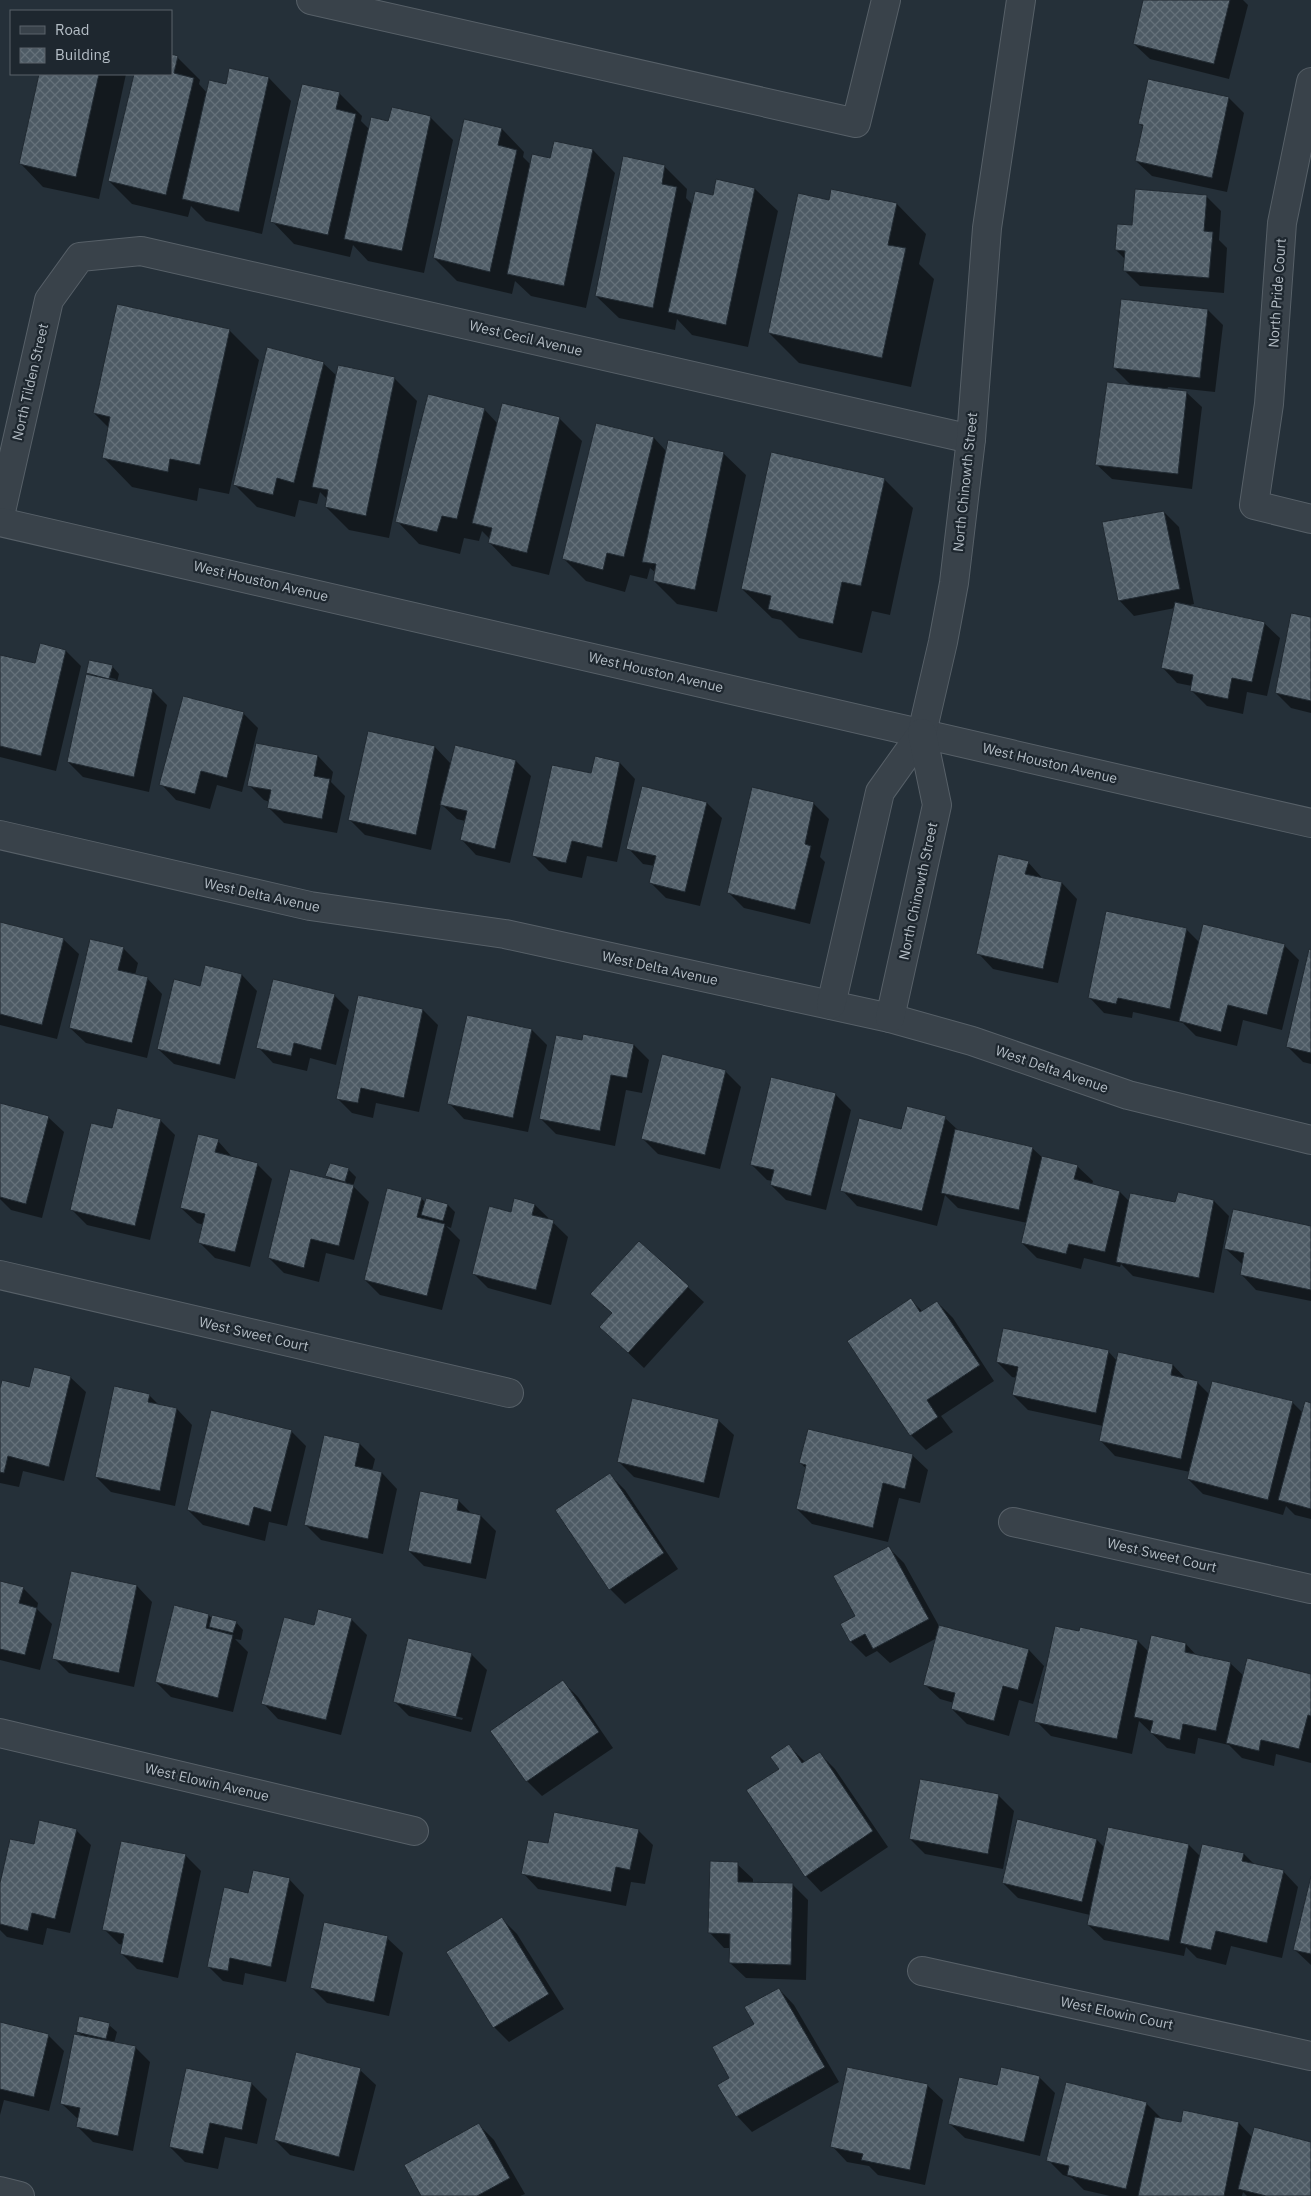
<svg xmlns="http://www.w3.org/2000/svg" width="1311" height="2196" font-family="'IBM Plex Sans',sans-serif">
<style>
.shadow{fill:#0007;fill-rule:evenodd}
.building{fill:url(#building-cross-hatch);stroke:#202931}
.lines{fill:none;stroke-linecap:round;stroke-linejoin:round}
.minor-casing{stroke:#576068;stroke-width:30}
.minor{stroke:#39424a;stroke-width:28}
.labels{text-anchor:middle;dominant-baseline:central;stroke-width:4.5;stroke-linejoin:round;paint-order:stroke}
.street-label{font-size:14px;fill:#b4bdc5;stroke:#1e272f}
</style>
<defs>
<pattern id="building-cross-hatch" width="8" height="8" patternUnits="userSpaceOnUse" patternTransform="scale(1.25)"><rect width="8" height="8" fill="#4e5b65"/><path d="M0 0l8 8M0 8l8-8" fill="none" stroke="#65717a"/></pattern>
</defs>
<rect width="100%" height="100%" fill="#253039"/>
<g class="shadow">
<polygon points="1145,0 1243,0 1248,5 1229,79 1150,59 1134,44"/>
<polygon points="177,57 200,80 199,84 207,93 227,86 269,78 291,101 262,234 206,221 191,206 188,217 132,204 109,181 136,74 171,74"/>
<polygon points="40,74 126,74 99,199 43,187 21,164"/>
<polygon points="339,93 362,116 361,121 369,129 389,122 430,117 453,140 424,273 368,261 353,245 350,257 294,244 272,221"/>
<polygon points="1229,98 1244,113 1227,192 1152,176 1136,161 1144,128 1140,124"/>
<polygon points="465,121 502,129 524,152 523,157 531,165 593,150 615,173 586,308 531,296 515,281 512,294 457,281 434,258"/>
<polygon points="664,166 687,189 686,198 693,205 714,196 717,181 755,189 778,211 748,347 692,335 677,319 675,330 619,318 596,296"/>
<polygon points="1206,196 1221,211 1219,240 1227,248 1224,293 1140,286 1125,271 1126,260 1116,250 1133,226"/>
<polygon points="830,201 897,204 926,234 919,264 934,279 911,387 799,363 769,333"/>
<polygon points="1208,310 1223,325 1215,392 1168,387 1167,390 1186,392 1202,407 1192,489 1112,479 1096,464 1132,386 1114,368"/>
<polygon points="229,330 259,360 229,494 199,488 197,501 132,487 103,457 109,428 94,413"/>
<polygon points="323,363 337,376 394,378 417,401 389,538 349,530 326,507 328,500 320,492 317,504 299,500 295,517 257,507 234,484"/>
<polygon points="484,409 498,424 559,418 582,441 549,575 512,566 490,543 490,539 482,531 479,541 464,538 460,554 419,544 397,521"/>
<polygon points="597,424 654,438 666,451 723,453 746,475 717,612 677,604 654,581 656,573 650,568 647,579 630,575 625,592 586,581 564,559"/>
<polygon points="884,479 913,508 890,615 872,611 862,653 799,638 781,620 772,618 742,589"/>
<polygon points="1164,512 1179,527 1194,604 1186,606 1264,623 1280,638 1267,696 1247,692 1243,714 1207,706 1192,691 1192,686 1177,683 1162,667 1175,608 1134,616 1119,600"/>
<polygon points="1311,619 1311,713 1291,708 1276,693"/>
<polygon points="66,651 81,666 56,771 0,757 0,656 36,665"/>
<path d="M112 666 119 674 117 682 152 690 167 705 149 792 83 777 68 762 91 676 88 673ZM95 674 116 679 115 681 95 676Z"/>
<polygon points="243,713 258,728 242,792 217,785 210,809 176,800 161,784"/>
<polygon points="257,745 318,756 333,772 331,782 345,796 337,833 284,823 268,807 270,802 264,800 249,785"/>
<polygon points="435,747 451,764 516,761 531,776 510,863 476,855 461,839 465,821 457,819 441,804 431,850 365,835 350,820"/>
<polygon points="596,758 620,763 635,779 617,862 587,856 582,878 549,871 534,856 592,775"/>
<polygon points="753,789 814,804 829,819 820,857 825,862 810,924 744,908 729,893"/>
<polygon points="707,803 722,818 700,906 666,898 651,883 655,866 643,864 628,848"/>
<polygon points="1028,862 1043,879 1062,883 1077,899 1058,983 993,969 978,953"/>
<polygon points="0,923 63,939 79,954 57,1039 0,1025"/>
<polygon points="1186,929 1200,943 1284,945 1299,960 1282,1030 1243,1020 1237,1046 1196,1036 1183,1023 1133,1012 1132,1018 1104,1013 1089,997"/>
<polygon points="123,948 138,963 135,975 147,978 162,994 147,1058 86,1043 70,1028"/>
<polygon points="1311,951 1311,1064 1303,1062 1288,1047"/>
<polygon points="206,967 242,975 257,991 235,1079 174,1064 158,1049 201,987"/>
<polygon points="334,995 349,1010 336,1065 310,1058 307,1071 273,1063 258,1047"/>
<polygon points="423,1010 438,1025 419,1112 376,1103 373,1118 352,1113 337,1098"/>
<polygon points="532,1030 547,1045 528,1132 464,1119 449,1103"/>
<polygon points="583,1042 634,1045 649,1060 642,1093 626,1090 615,1146 556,1134 540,1118"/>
<polygon points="726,1072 741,1087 720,1169 658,1154 642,1138"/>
<polygon points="836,1095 851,1110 826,1210 786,1200 771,1185 772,1181 767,1180 751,1164"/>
<polygon points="0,1105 48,1117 64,1132 42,1218 11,1210 0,1199"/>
<polygon points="945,1118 959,1131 1032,1148 1043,1158 1077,1166 1093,1181 1092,1185 1120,1192 1130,1202 1176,1203 1214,1201 1229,1216 1214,1293 1133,1276 1121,1264 1120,1267 1084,1258 1081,1269 1037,1258 1022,1243 1027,1223 958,1208 945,1195 937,1226 857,1206 842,1190 902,1130"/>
<polygon points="160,1120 175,1135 150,1240 87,1225 72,1210"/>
<polygon points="218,1141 233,1158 257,1164 272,1179 250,1267 215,1258 200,1243 204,1225 197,1223 181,1208"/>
<polygon points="348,1169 356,1177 353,1186 369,1202 354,1260 326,1253 319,1282 284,1273 269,1258 333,1182 327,1176"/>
<polygon points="421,1198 426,1203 448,1205 455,1212 451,1228 446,1226 460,1240 442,1310 380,1295 365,1280"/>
<polygon points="535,1205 568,1237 551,1305 488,1288 473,1273"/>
<polygon points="1311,1227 1311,1301 1256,1290 1241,1274 1243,1265 1226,1249"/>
<polygon points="639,1242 704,1302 644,1368 601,1327 613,1314 592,1294"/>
<polygon points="911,1300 923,1312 937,1302 953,1318 994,1381 941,1416 953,1432 926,1450 911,1435"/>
<polygon points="1108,1351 1117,1361 1119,1353 1173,1365 1187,1380 1197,1382 1209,1394 1292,1402 1303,1413 1311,1404 1311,1519 1295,1515 1286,1506 1283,1515 1203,1494 1188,1479 1190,1472 1115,1456 1100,1440 1103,1426 1028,1410 1013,1395 1017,1378 1012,1377 997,1362"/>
<polygon points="70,1377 86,1392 64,1481 23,1471 19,1487 0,1483 0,1393 30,1388"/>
<polygon points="149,1395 160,1406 177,1409 192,1425 175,1506 111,1492 96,1477"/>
<polygon points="718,1420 734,1435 719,1498 634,1477 619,1462"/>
<polygon points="291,1431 306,1446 287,1526 269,1522 265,1541 203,1525 188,1510"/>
<polygon points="325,1436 360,1444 375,1459 372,1471 382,1473 397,1489 383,1554 321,1540 306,1525"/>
<polygon points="912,1455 928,1470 920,1503 899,1498 888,1542 812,1524 797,1509 807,1469 800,1463"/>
<polygon points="610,1475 625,1490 678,1569 625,1604 610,1589"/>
<polygon points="458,1500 472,1514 481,1516 496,1531 486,1579 424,1566 409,1551"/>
<polygon points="888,1547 904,1563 939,1626 1029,1650 1044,1666 1033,1704 1019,1700 1009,1736 967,1724 952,1709 954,1703 940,1699 924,1684 937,1638 890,1663 877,1651 866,1657 851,1642 842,1624 857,1616"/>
<polygon points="0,1582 23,1588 38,1603 37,1609 52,1624 40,1670 0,1660"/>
<polygon points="137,1586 152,1602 134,1687 69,1673 54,1658"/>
<polygon points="208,1615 213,1619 236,1622 243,1630 241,1640 235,1639 248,1652 233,1712 171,1697 156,1682"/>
<polygon points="351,1619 367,1635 341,1735 278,1719 263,1703 315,1626"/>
<polygon points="1081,1629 1138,1641 1149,1652 1152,1637 1186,1644 1197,1656 1230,1663 1244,1676 1311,1676 1311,1763 1276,1754 1274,1766 1242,1758 1229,1745 1198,1738 1195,1754 1167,1748 1139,1721 1132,1754 1051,1736 1036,1721"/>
<path d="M471 1654 487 1670 471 1732 409 1716 394 1701ZM410 1705 463 1718 462 1720 410 1707Z"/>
<polygon points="563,1682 578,1697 613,1748 542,1796 527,1781"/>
<polygon points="789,1746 805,1762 819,1753 835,1769 888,1847 821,1892 806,1876 780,1769"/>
<polygon points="921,1781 999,1796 1014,1811 1003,1869 925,1854 910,1839"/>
<polygon points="1109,1828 1189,1845 1201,1857 1244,1854 1254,1864 1283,1871 1298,1887 1282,1958 1231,1946 1226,1965 1197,1958 1186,1947 1184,1956 1104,1940 1088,1925 1090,1915 1018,1898 1003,1883 1097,1840 1105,1848"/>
<polygon points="76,1830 91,1845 70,1933 47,1928 43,1945 7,1937 0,1930 0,1888 34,1845"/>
<polygon points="638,1830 653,1845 645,1884 631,1882 626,1906 538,1889 523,1873 549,1845"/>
<polygon points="185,1855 201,1871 178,1978 137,1969 121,1953 123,1945 119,1944 104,1929"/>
<polygon points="737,1864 753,1879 753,1883 793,1885 808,1900 806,1980 746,1978 730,1963 731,1948 724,1948 709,1932"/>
<polygon points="289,1879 304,1895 286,1982 245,1973 243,1985 223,1981 208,1966 249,1894"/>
<polygon points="1311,1882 1311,1965 1295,1950"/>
<polygon points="502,1919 517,1934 564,2009 509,2042 494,2027"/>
<polygon points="387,1938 403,1953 389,2016 327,2003 312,1988"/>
<polygon points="779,1989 794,2005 839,2082 752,2132 737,2116 731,2078"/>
<polygon points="0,2023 48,2035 64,2051 49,2111 4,2100 0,2115"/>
<polygon points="109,2025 117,2032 114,2043 135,2047 150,2062 133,2151 93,2142 78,2127 79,2120 62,2104 83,2037 77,2031"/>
<polygon points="360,2070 376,2085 354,2171 290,2155 275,2140"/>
<polygon points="1039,2077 1055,2093 1040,2156 965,2138 949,2123 998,2087"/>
<polygon points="251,2083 267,2099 257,2144 225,2137 218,2169 185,2162 170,2147"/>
<polygon points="927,2085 943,2100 925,2185 878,2175 869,2166 847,2162 832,2146"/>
<polygon points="1146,2103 1161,2118 1182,2124 1184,2111 1239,2123 1252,2137 1311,2144 1311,2196 1247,2196 1243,2192 1242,2196 1110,2196 1084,2190 1072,2178 1063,2175 1048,2160"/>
<polygon points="479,2125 494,2140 525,2194 520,2196 422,2196"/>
</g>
<g class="building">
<polygon points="1143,0 1230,0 1214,64 1133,44"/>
<polygon points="171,54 178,56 174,73 194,78 166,195 108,181 134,74 171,74"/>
<polygon points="229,68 269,77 239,212 182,199 209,80 226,84"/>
<polygon points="39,74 99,74 76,177 19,164"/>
<polygon points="1148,79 1229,97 1212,178 1135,161 1143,125 1138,124"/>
<polygon points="302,84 340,92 336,109 356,114 328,235 270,222"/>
<polygon points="392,107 431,116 402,251 344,239 371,117 388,121"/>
<polygon points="464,119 502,128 498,145 517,150 490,272 433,258"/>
<polygon points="554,141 593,149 564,286 507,274 532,154 550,158"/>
<polygon points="623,156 665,165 662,184 677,187 653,308 595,296"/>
<polygon points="716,179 755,188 726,325 668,312 695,191 713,195"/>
<polygon points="831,189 897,203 888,245 906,248 882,358 768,333 798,193 829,200"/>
<polygon points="1135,189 1207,195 1204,231 1213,232 1209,278 1123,271 1125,251 1115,250 1117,224 1132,225"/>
<polygon points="1121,299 1208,309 1200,378 1113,368"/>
<polygon points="117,304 230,329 200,465 170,459 168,472 102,458 110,417 93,413"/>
<polygon points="267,347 324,362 294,483 277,478 273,495 233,485"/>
<polygon points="338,365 395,377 366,516 325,507 328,490 312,487"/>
<polygon points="1107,382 1187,391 1178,474 1095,465"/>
<polygon points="428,394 485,408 457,519 442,516 437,532 395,522"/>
<polygon points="502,403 560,417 527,553 488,543 492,528 472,523"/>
<polygon points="596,423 654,437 624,557 607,553 603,570 562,559"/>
<polygon points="668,440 724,452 695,590 653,581 656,564 642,562"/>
<polygon points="771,452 885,478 861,586 842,582 833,624 768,609 771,596 741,589"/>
<polygon points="1164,511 1180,589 1118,601 1102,522"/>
<polygon points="1175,602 1265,622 1252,682 1232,678 1228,699 1190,691 1193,675 1161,668"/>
<polygon points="1291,613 1311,617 1311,701 1275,693"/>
<polygon points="40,643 66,650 41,756 0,746 0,655 35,663"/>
<polygon points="89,660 113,665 109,679 86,673"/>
<polygon points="86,674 153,689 134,777 67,762"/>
<polygon points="183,696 244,712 227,778 201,771 195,794 159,785"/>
<polygon points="368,731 435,746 416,835 348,820"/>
<polygon points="256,743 318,755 314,776 330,779 322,819 267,808 271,790 247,786"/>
<polygon points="455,745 516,760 495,849 460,840 467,811 440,805"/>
<polygon points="595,756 620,762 602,848 572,841 566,863 532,856 552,765 591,773"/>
<polygon points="642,786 707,802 685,892 649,883 656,856 626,849"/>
<polygon points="752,787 814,802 805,844 811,846 795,910 727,893"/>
<polygon points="998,854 1029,861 1025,874 1062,882 1043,969 976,954"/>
<polygon points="1106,911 1187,928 1170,1009 1118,998 1116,1004 1088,998"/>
<polygon points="0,922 64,938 42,1025 0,1014"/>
<polygon points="1203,924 1285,944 1267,1015 1228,1005 1221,1032 1179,1021"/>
<polygon points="90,939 124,947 118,970 148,977 132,1043 69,1028"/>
<polygon points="1309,949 1311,950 1311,1053 1286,1047"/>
<polygon points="205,965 242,974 220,1065 157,1049 174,979 200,986"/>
<polygon points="273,979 335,994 321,1050 294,1043 291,1056 256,1048"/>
<polygon points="358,995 423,1009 404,1098 361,1088 358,1103 336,1099"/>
<polygon points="467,1015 532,1029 513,1118 447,1104"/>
<polygon points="583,1034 634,1044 627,1078 611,1075 600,1131 539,1119 556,1035 582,1040"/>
<polygon points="662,1054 726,1070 705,1155 641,1139"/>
<polygon points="771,1077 836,1093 811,1196 770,1185 774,1170 750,1165"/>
<polygon points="0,1103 49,1116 26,1204 0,1197"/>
<polygon points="907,1106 946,1116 922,1211 840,1191 859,1118 901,1129"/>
<polygon points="117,1108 161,1119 135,1226 70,1210 91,1123 112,1128"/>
<polygon points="955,1129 1033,1147 1019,1210 941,1193"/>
<polygon points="198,1134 219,1139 215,1152 258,1163 235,1252 198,1243 205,1214 180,1208"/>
<polygon points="1042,1156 1078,1165 1074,1179 1120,1191 1105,1252 1069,1244 1066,1254 1021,1243"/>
<polygon points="330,1163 349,1168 345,1182 325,1176"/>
<polygon points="290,1169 354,1185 339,1246 311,1239 304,1268 268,1258"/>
<polygon points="387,1188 422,1197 417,1217 445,1224 427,1296 364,1280"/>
<polygon points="1178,1192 1214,1200 1199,1278 1116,1262 1130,1193 1175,1202"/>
<polygon points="426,1198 448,1204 443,1221 421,1215"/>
<polygon points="514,1198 535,1204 532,1215 554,1220 536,1290 472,1274 489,1206 511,1212"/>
<polygon points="1233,1209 1311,1226 1311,1290 1240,1275 1244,1253 1224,1249"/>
<polygon points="639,1241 689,1286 628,1353 599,1327 612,1313 590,1294"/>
<polygon points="911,1298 920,1312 937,1301 980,1365 927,1400 938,1417 910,1436 847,1341"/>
<polygon points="1003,1328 1109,1350 1096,1413 1012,1395 1018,1367 996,1362"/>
<polygon points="1118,1352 1173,1364 1171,1375 1198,1381 1181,1459 1099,1441"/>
<polygon points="34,1367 71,1376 49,1467 8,1456 4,1473 0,1472 0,1388 2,1380 29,1387"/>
<polygon points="1212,1381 1293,1401 1268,1500 1187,1479"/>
<polygon points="114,1386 150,1394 148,1402 177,1408 160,1491 95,1477"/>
<polygon points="632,1398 719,1419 704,1483 617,1462"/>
<polygon points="1305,1401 1311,1403 1311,1509 1278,1500"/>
<polygon points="211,1410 292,1430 271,1512 254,1507 249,1526 187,1510"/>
<polygon points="808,1429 913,1454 905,1489 883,1483 873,1528 796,1509 806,1465 799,1463"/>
<polygon points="324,1435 360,1443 355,1466 382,1472 368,1539 304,1525"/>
<polygon points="610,1473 664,1553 609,1590 555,1510"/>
<polygon points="420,1491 459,1499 457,1510 481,1515 471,1564 408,1551"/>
<polygon points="889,1546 929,1619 873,1649 865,1634 850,1642 840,1624 855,1616 833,1576"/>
<polygon points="71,1571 137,1585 119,1673 52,1659"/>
<polygon points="0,1581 24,1587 19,1603 37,1608 25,1655 0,1649"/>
<polygon points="174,1605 209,1614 206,1628 233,1635 218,1698 155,1682"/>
<polygon points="318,1609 352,1618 326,1720 261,1704 284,1617 314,1625"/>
<polygon points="212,1615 237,1621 233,1633 209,1627"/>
<polygon points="939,1625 1029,1649 1018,1690 1003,1686 994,1721 951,1709 955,1693 923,1685"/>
<polygon points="1055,1626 1079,1631 1080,1627 1138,1640 1117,1739 1034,1722"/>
<polygon points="1151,1635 1186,1643 1185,1652 1231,1662 1216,1731 1183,1724 1180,1740 1150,1733 1153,1721 1134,1717"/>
<polygon points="408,1638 472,1653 456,1717 393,1702"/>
<polygon points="1247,1658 1311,1674 1311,1716 1308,1715 1299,1749 1261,1740 1259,1751 1226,1743"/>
<polygon points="563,1680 599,1732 526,1782 490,1731"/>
<polygon points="789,1744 802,1763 820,1752 873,1831 805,1877 746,1790 779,1769 770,1757"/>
<polygon points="920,1779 999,1794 988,1854 909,1839"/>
<polygon points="554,1812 639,1829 630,1870 616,1867 611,1892 521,1874 528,1840 548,1843"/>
<polygon points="1017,1819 1097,1839 1082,1902 1002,1883"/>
<polygon points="39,1820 77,1829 55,1919 32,1913 28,1931 0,1924 0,1883 10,1839 34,1844"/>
<polygon points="1108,1827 1189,1844 1169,1941 1087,1925"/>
<polygon points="121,1841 186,1854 163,1963 120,1954 124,1934 102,1930"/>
<polygon points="1202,1844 1244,1853 1242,1861 1284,1870 1267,1943 1216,1931 1211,1950 1180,1943"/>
<polygon points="710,1861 738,1862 738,1882 793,1883 791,1965 729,1963 730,1934 708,1933"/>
<polygon points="253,1870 290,1878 271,1967 230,1958 228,1971 207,1967 224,1887 248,1893"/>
<polygon points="1311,1876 1311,1954 1293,1950"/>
<polygon points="502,1917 549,1994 493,2028 446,1952"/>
<polygon points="324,1922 388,1936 374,2002 310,1988"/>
<polygon points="779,1988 825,2067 736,2117 717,2085 729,2078 712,2047 754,2024 744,2007"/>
<polygon points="79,2016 110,2023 106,2039 76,2032"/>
<polygon points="0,2022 49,2034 34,2097 0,2089"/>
<polygon points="74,2034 136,2046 118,2136 76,2127 80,2108 60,2104"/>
<polygon points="296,2052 361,2068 339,2157 274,2140"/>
<polygon points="847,2067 928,2084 910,2170 861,2160 863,2154 830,2147"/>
<polygon points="1001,2067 1040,2076 1024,2142 948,2124 959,2077 997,2085"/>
<polygon points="186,2068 252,2082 242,2130 210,2123 203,2154 169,2147"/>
<polygon points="1066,2082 1147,2102 1126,2189 1067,2175 1069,2166 1046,2161"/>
<polygon points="1183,2110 1239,2122 1224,2196 1138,2196 1155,2117 1181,2122"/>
<polygon points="479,2123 510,2178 477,2196 421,2196 404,2165"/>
<polygon points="1254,2127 1311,2142 1311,2196 1266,2196 1238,2189"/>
</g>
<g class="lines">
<defs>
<g id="minor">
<polyline points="311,0 856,123 886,0"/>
<polyline points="1311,82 1282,223 1269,404 1254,505 1311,519"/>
<polyline points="0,516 49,300 80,257 141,251 971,439"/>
<polyline points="0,522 1311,823"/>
<polyline points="0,835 310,906 505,934 890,1018 972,1041 1128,1095 1311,1140"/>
<polyline points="831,1005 880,792 922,733 943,642 954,583 971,439 987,228 1021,0"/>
<polyline points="890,1018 937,805 922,733"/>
<polyline points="0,1275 509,1393"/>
<polyline points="1013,1522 1311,1589"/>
<polyline points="0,1733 414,1831"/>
<polyline points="922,1971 1311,2056"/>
<polyline points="0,2191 20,2196"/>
</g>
</defs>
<use href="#minor" class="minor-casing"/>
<use href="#minor" class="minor"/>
</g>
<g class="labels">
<g class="street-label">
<text transform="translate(1277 293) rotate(-86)">North Pride Court</text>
<text transform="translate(526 338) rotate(13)">West Cecil Avenue</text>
<text transform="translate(30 382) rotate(-77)">North Tilden Street</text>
<text transform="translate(965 482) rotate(-84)">North Chinowth Street</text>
<text transform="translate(261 581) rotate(13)">West Houston Avenue</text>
<text transform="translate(656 672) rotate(13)">West Houston Avenue</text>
<text transform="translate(1050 763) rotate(13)">West Houston Avenue</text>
<text transform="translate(918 891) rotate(-78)">North Chinowth Street</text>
<text transform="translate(262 895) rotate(12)">West Delta Avenue</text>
<text transform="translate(660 968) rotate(12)">West Delta Avenue</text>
<text transform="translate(1052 1069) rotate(19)">West Delta Avenue</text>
<text transform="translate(254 1334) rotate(13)">West Sweet Court</text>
<text transform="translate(1162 1555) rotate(13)">West Sweet Court</text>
<text transform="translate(207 1782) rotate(13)">West Elowin Avenue</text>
<text transform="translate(1117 2013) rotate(12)">West Elowin Court</text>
</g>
</g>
<rect x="10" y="10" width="162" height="65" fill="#1e272f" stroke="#5a636b"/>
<rect x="20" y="26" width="25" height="8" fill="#39424a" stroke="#5a636b"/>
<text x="55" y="35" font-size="15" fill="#b4bdc5">Road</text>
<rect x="20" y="48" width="25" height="15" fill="url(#building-cross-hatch)" stroke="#5a636b"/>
<text x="55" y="60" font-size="15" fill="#b4bdc5">Building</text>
</svg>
